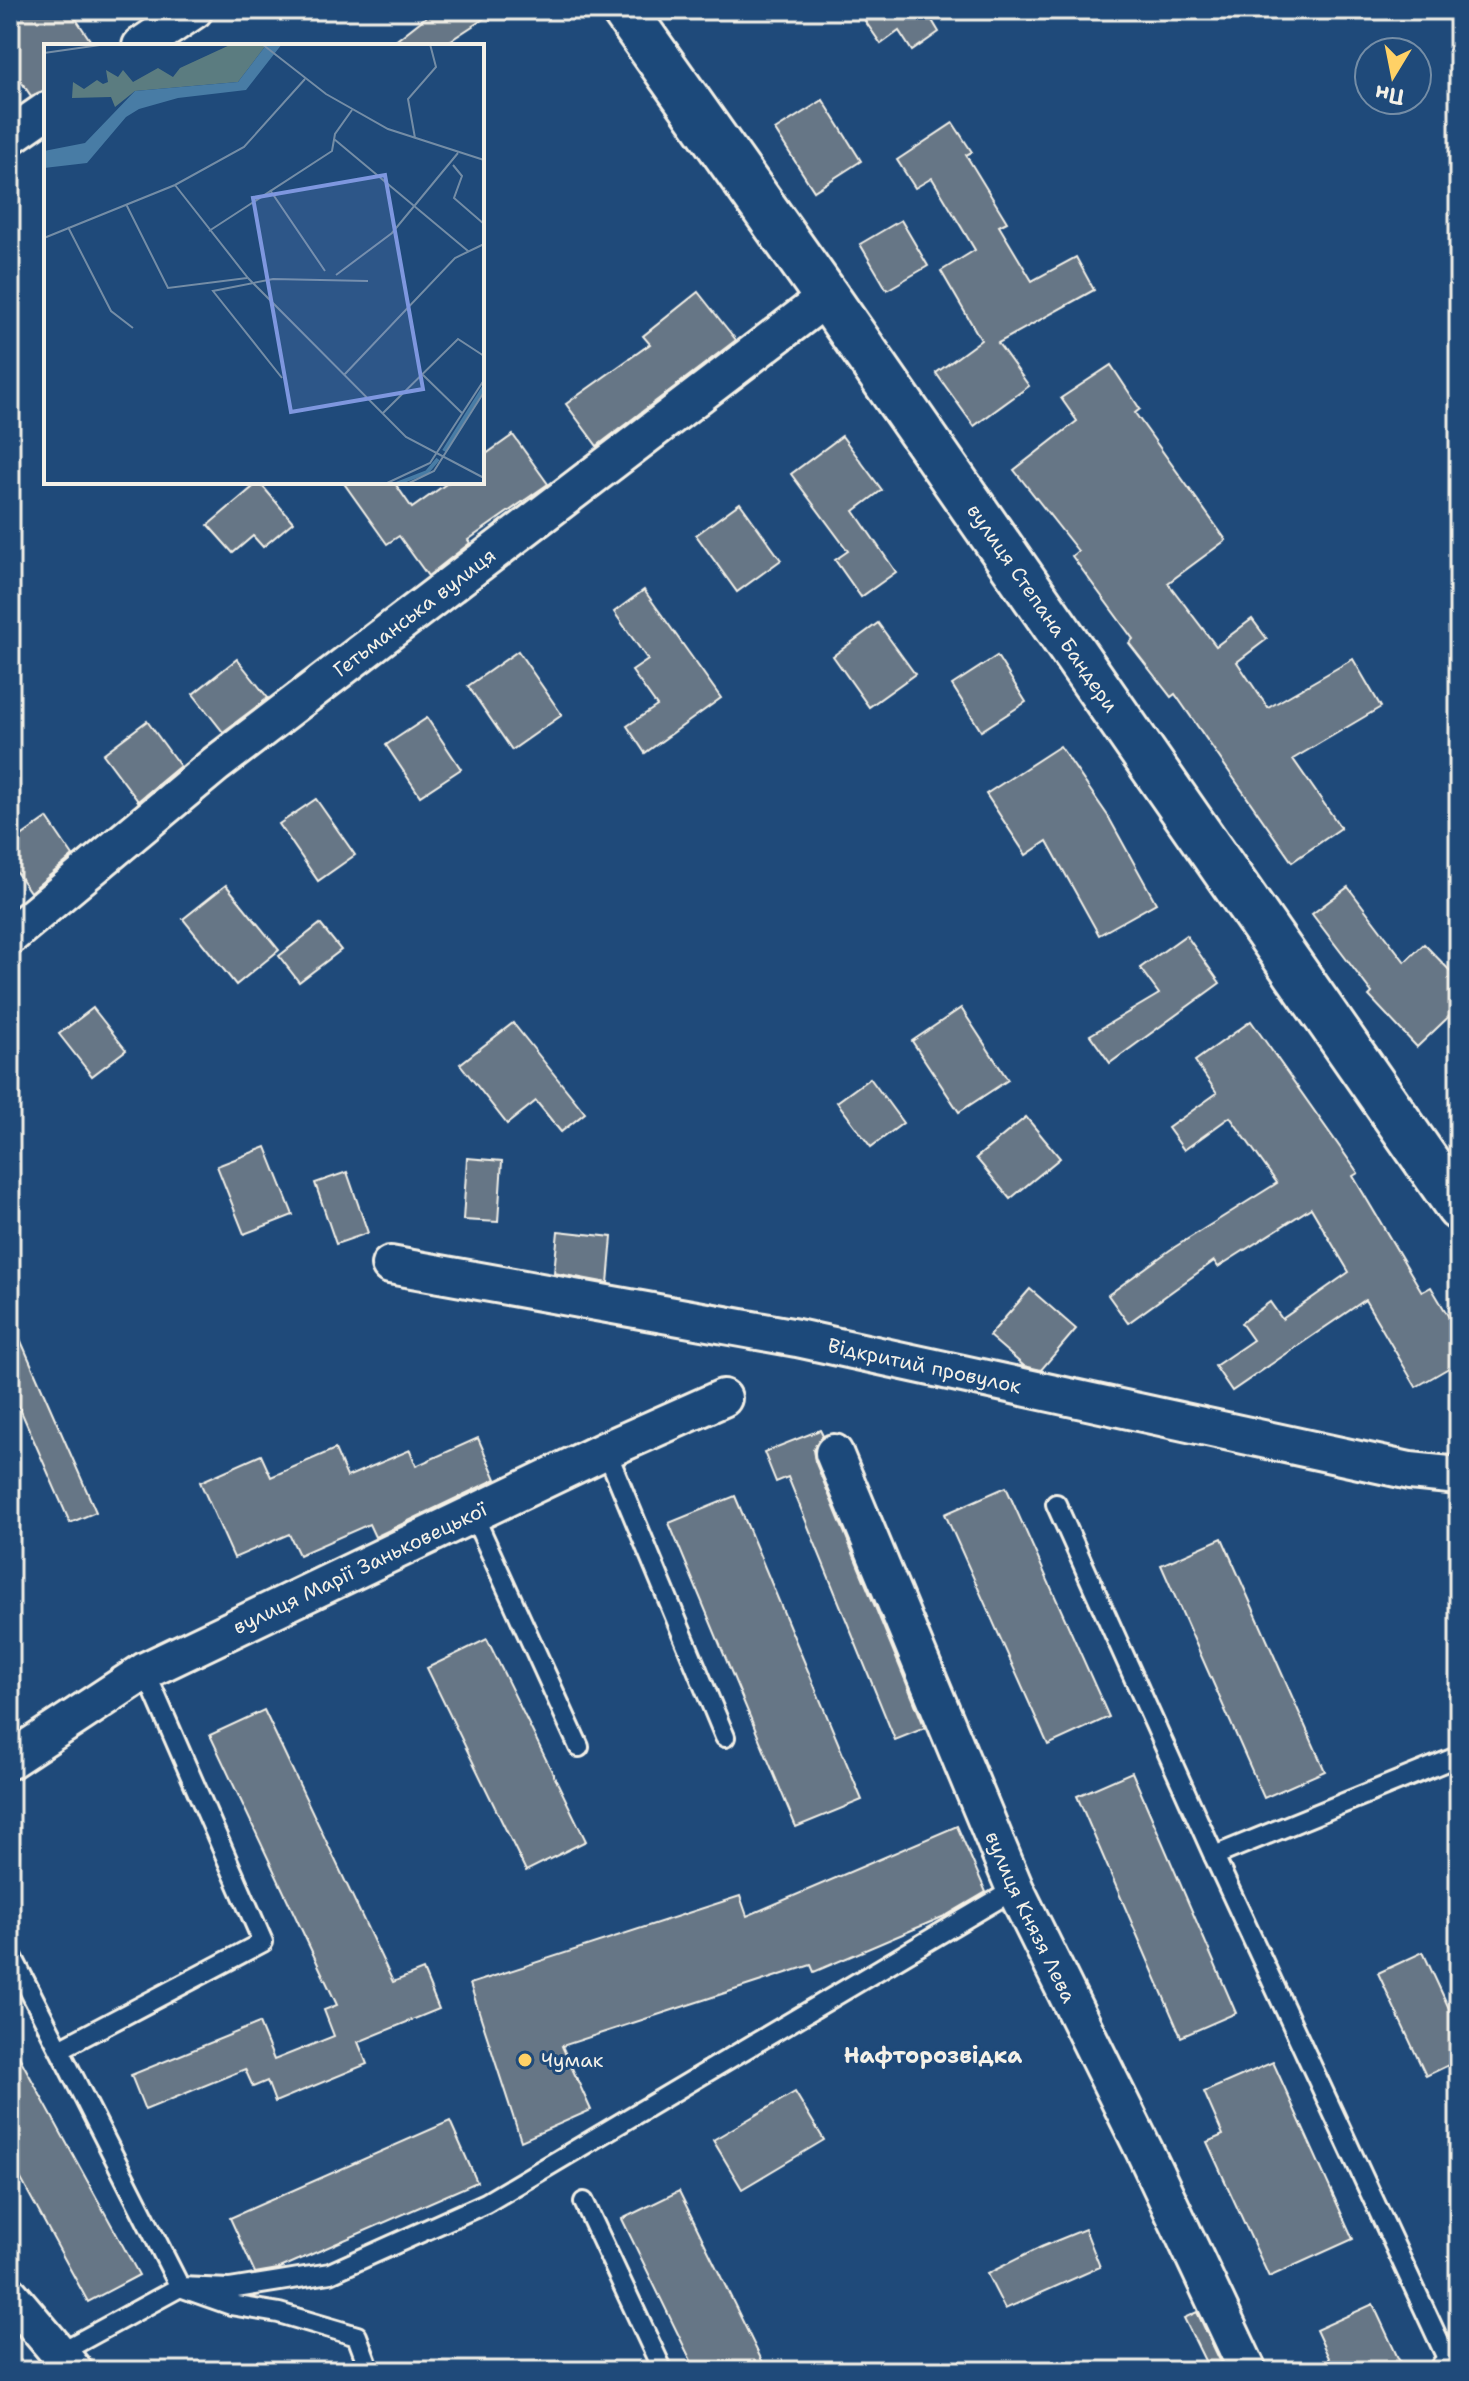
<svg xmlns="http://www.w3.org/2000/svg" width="1469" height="2381" font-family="'Shantell Sans',sans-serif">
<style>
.building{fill:#667686;stroke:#f4f1e8;stroke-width:2}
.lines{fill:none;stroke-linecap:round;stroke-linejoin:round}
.lane-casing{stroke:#f4f1e8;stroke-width:24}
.street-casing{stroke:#f4f1e8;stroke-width:42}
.secondary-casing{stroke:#f4f1e8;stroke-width:50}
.lane{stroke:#1f4a7a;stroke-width:18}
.street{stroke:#1f4a7a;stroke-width:36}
.secondary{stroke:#1f4a7a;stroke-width:44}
.poi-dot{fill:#ffd166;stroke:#1f4a7a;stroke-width:3}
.labels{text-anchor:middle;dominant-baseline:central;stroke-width:6;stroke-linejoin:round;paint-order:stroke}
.street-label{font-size:20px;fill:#f4f1e8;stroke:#1f4a7a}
.poi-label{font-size:20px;fill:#f4f1e8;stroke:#1f4a7a;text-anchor:start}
.neighbourhood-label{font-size:22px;font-weight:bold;fill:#f4f1e8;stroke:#1f4a7a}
.inset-river{fill:none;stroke:#487ca5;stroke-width:4}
.inset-road{fill:none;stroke:#748da6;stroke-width:2}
.view{fill:#7e97df;fill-opacity:0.15;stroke:#7e97df;stroke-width:4}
.inset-edge{fill:none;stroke:#f4f1e8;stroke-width:4}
</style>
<rect width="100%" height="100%" fill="#1f4a7a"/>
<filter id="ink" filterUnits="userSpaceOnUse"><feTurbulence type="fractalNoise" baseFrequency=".0125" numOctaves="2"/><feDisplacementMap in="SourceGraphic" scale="16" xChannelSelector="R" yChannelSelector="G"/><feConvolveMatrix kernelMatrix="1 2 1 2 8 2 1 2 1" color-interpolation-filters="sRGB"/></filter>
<g filter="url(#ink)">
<g class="building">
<polygon points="10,10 70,10 94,46 46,46 46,90 31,96 10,65"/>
<polygon points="435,10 497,10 442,46 389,46"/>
<polygon points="882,10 930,10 927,12 939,32 912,51 899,31 881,44 865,21"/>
<polygon points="823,100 861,161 814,191 775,130"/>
<polygon points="953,123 972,152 966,155 1007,222 999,226 1032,281 1076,257 1094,290 998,343 1029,386 974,426 936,373 981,340 941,271 975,250 932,178 915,188 897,160"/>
<polygon points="901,220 928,266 887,290 860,244"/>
<polygon points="698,292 736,340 597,446 566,404 650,344 643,336"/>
<polygon points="1111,365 1140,409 1135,413 1226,540 1168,583 1216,646 1252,619 1267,639 1237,662 1268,708 1353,659 1381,707 1293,759 1341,828 1292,862 1175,694 1171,697 1129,643 1133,639 1072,556 1078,551 1014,470 1077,421 1061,398"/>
<polygon points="513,435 548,484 468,540 470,543 428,576 399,536 387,544 343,482 394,482 412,508 449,482 482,482 482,457"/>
<polygon points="842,436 882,490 854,511 896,572 861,597 835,560 848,551 791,474"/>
<polygon points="259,482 293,522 263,547 253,536 233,553 208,525"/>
<polygon points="740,503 781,560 737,592 696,535"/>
<polygon points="644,590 721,698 645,753 627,726 657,706 632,671 648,660 614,612"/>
<polygon points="878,623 915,674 869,707 833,656"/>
<polygon points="518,651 562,715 512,750 468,686"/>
<polygon points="997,656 1026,702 981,731 952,685"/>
<polygon points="237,659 268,698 223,732 193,694"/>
<polygon points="427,718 461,769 420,796 386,745"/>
<polygon points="147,721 180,766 138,801 103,754"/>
<polygon points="1060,746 1108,816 1156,903 1099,935 1047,841 1026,855 986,794"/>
<polygon points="316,799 355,855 318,881 279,824"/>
<polygon points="47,818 73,856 30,892 10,863 10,844"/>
<polygon points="226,885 279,950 236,985 183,919"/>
<polygon points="1348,887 1405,962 1424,944 1459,980 1459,1007 1417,1047 1369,996 1372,993 1312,914"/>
<polygon points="320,924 341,950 299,982 279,956"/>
<polygon points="1186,935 1220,983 1110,1063 1090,1035 1159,994 1140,968"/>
<polygon points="93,1008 126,1050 92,1076 59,1034"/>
<polygon points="961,1008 1008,1080 959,1112 912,1041"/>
<polygon points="1251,1021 1358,1173 1353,1176 1422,1292 1431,1287 1459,1334 1459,1362 1416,1387 1365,1300 1232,1391 1215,1366 1253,1340 1241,1323 1270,1302 1282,1319 1349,1272 1311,1208 1218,1267 1214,1261 1128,1323 1108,1295 1170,1250 1277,1183 1230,1117 1184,1150 1168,1128 1217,1093 1195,1061"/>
<polygon points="513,1023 585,1113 561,1132 536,1101 507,1124 460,1064"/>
<polygon points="870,1078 903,1123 871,1147 837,1102"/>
<polygon points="1026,1117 1060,1158 1010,1199 976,1158"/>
<polygon points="266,1147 293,1215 244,1234 217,1166"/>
<polygon points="467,1158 502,1161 498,1222 463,1220"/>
<polygon points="347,1172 368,1233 336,1244 315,1183"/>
<polygon points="558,1231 612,1237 608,1283 554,1273"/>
<polygon points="1030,1289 1076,1329 1041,1370 1024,1366 989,1336"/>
<polygon points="10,1316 96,1512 70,1523 17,1402 10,1402"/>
<polygon points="820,1430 823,1436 813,1450 815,1461 925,1728 895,1740 788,1477 776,1482 764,1452"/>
<polygon points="478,1438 496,1479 375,1537 369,1524 299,1555 289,1534 234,1558 200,1482 261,1455 271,1477 335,1449 347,1477 410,1450 416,1466"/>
<polygon points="1006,1487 1109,1717 1048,1745 945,1514"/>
<polygon points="735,1496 862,1800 796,1827 669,1523"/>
<polygon points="1222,1538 1325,1771 1264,1798 1161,1565"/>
<polygon points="487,1639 586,1841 526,1871 427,1668"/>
<polygon points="264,1710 393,1982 423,1970 439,2009 358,2042 367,2064 275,2102 267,2081 253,2087 245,2069 145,2110 131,2075 259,2023 274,2060 334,2036 324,2010 337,2005 210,1735"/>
<polygon points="1132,1772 1236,2013 1181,2037 1077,1796"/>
<polygon points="957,1826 986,1892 947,1915 814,1972 811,1965 562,2046 591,2110 521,2141 470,1984 740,1896 747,1916"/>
<polygon points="1423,1952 1459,2030 1459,2060 1426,2076 1378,1973"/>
<polygon points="10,2040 139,2275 88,2302 10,2159"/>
<polygon points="1273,2062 1353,2239 1269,2277 1207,2142 1223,2135 1204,2092"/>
<polygon points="795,2092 824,2140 742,2189 713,2140"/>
<polygon points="450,2121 477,2182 278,2269 255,2273 230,2218"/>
<polygon points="679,2191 767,2371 696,2371 622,2219"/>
<polygon points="1085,2229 1100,2267 1005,2309 987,2274 1041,2247"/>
<polygon points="1373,2304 1404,2371 1335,2371 1316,2330"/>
<polygon points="1197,2312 1225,2371 1210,2371 1184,2318"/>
</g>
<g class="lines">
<defs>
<g id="lane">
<polyline points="606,1450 725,1737"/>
<polyline points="1056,1504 1214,1856 1452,2369"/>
<polyline points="473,1514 579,1747"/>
<polyline points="1214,1856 1459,1756"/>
<polyline points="10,1952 180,2287 231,2305 279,2313 357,2336 370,2371"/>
<polyline points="60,2049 263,1942 145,1671"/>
<polyline points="584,2202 663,2371"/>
<polyline points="59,2353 180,2287 230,2289 330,2273 486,2203 1015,1889"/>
</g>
<g id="street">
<polyline points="141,46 194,10"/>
<polyline points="10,136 46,111"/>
<path id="s1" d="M10 936 216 764 827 297"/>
<path id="s2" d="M390 1265 797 1338 1410 1471 1459 1476"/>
<path id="s3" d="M834 1453 1015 1889 1146 2154 1248 2371"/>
<path id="s4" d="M10 1760 145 1671 606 1450 723 1398"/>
<polyline points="10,2295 74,2371"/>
<polyline points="1448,2371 1459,2366"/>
</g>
<g id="secondary">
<path id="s5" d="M624 10 827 297 1459 1208"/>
</g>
</defs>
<use href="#lane" class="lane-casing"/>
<use href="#street" class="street-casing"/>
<use href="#secondary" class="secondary-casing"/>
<use href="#lane" class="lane"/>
<use href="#street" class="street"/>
<use href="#secondary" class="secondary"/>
</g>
</g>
<circle class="poi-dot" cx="525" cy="2060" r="8"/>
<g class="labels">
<g class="street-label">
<text stroke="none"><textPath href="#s5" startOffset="730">вулиця Степана Бандери</textPath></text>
<text stroke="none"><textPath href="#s1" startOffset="518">Гетьманська вулиця</textPath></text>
<text stroke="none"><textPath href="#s2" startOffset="544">Відкритий провулок</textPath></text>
<text stroke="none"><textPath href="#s4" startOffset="400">вулиця Марії Заньковецької</textPath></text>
<text stroke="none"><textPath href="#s3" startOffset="504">вулиця Князя Лева</textPath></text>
</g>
<g class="poi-label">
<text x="541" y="2060">Чумак</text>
</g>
<g class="neighbourhood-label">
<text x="933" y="2055">Нафторозвідка</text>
</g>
</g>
<g transform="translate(44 44)">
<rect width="440" height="440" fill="#1f4a7a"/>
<path d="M188 0H223L194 38 91 47 71 63 67 53 28 54 29 38 40 45 53 36 59 40 64 38 62 26 74 33 79 26 89 38 114 24 129 33 136 24Z" fill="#5b7c80"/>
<path d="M223 0H238L202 46 134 54 95 65 82 73 43 119 0 124V107L41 99 91 47 194 38Z" fill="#487ca5"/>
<path class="inset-river" d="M400 407 440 343M352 440 383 428 394 415"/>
<path class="inset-road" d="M218 0 282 50 344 85 440 116M0 9 63 0M371 94 364 55 392 23 386 0M290 95 424 207M409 121 418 132 410 154 440 180M131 141 204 234 362 393 440 434M226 146 281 227M82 160 124 244 203 234M24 183 67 267 89 284M165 187 288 107 291 90 308 66M0 194 131 141 200 103 261 35M292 231 348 189 414 109M378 330 419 370M300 331 411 214 440 200M238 334 169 247 229 235 324 237M339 369 414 295 440 312M341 440 386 419 440 336M363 440 390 427 440 348"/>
<path class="view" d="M341 131 379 345 247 368 209 154Z"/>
<rect width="440" height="440" class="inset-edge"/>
</g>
<rect width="1469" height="2381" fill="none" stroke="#1f4a7a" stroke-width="40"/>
<rect x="20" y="20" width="1429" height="2341" fill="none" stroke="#f4f1e8" stroke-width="3" filter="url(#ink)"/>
<g transform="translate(1393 76) rotate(190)"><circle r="38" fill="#1f4a7a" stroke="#748da6" stroke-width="2"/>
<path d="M0-6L14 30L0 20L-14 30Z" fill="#ffd166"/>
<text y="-12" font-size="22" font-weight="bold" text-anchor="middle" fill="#f4f1e8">Пн</text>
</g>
</svg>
